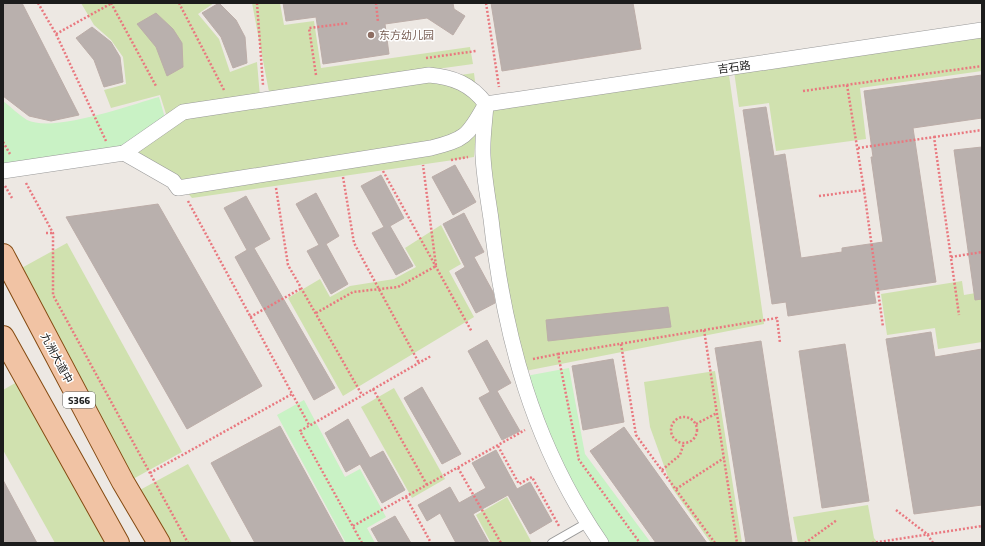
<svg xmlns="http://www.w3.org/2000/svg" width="985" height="546" font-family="'Titillium Web','Noto Sans SC',sans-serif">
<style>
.grass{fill:#d0e1af}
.park{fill:#c9f2c5}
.building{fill:#b9b0ad;stroke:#bcada8}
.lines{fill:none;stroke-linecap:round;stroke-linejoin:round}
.service-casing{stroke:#999;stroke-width:10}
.minor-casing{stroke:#999;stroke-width:16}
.primary-casing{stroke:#844a11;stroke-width:24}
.path{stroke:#e9787f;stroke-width:2.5;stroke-dasharray:2 2;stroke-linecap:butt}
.service{stroke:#fff;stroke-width:8}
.minor{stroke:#fff;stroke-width:15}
.primary{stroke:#f1c3a4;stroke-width:22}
.education-dot{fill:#8d6e63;stroke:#fff;stroke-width:1.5}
.labels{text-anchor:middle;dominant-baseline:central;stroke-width:3;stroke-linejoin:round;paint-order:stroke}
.shield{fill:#fff;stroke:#606060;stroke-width:1}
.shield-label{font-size:10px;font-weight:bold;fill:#1c1c1c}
.education-label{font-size:11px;fill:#785e54;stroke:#fff;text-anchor:start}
.street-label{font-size:11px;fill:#1c1c1c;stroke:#fff}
</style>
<rect width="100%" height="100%" fill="#ede8e3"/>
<g class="grass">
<polygon points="81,3 214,3 198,14 219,39 230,72 257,62 260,97 167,117 160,95 111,108 104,90 126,84 123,57 111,40 94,25"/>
<polygon points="252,3 280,3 284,25 314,21 321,68 470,47 473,64 269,92"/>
<polygon points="982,36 982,71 860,88 866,139 776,151 769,103 739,107 734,71"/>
<polygon points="728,68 764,324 520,372 498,278 486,104"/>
<polygon points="474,73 478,106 474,157 192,198 175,178 134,152 186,116"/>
<polygon points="441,225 461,264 449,271 474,317 343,396 288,298 320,279 330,297 350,286 394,279 416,267 405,248"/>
<polygon points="67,243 182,452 133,479 18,270"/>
<polygon points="962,281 964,295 982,292 982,342 938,349 935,328 887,335 881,294"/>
<polygon points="715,371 742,543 711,543 672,488 650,427 644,382"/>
<polygon points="24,378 118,543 55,543 3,450 3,390"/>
<polygon points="394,388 445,479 412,498 361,407"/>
<polygon points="188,464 232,543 166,543 138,491"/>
<polygon points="507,497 532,543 491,543 476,515"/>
<polygon points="868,505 874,538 878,543 798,543 793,517"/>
</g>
<g class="park">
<path d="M159 97 165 118 123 148 3 165V101C11 107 19 115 27 120 54 133 130 105 159 97Z"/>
<polygon points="569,368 585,454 651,543 605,543 549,441 526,376"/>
<polygon points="304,400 345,477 360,469 386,517 367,528 375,543 346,543 277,415"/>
</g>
<g class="building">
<polygon points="3,3 22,3 79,115 51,121 29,116 3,96"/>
<polygon points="219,3 236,20 245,37 247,63 233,68 221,37 202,13"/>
<polygon points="283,3 453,3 454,9 465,16 453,35 427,18 385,24 389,54 323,64 316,17 286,21"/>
<polygon points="491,3 633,3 641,49 502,71"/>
<polygon points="156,13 173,29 182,43 183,67 167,76 156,47 137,24"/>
<polygon points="92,27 111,42 120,57 123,82 104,87 94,60 76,38"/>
<polygon points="982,75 982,118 913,128 936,282 874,291 876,303 788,316 786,302 772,304 743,110 766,107 774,156 785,154 801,258 842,252 842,248 883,242 871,157 873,157 864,91"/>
<polygon points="982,147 982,299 975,300 954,150"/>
<polygon points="455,165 476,202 453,215 432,177"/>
<polygon points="381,175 404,218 390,226 413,266 396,275 372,233 384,227 361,186"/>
<polygon points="316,193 339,236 326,244 348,284 331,294 307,251 319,245 296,204"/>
<polygon points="246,196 270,239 254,248 335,388 314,400 235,257 247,250 224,208"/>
<polygon points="158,204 262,386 187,429 66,217"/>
<polygon points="464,213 484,252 474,257 493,292 495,303 476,313 455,273 465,267 443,224"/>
<polygon points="668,307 671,327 548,341 546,320"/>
<polygon points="931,332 935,357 982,349 982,505 914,514 886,339"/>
<polygon points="487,340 511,383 497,391 520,431 502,440 479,398 490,392 468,351"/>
<polygon points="761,341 792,542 786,543 746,543 715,348"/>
<polygon points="845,344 869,501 822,508 799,351"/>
<polygon points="613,359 624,422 583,430 572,366"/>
<polygon points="422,387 461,454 442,464 404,398"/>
<polygon points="348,419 370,458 383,451 405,490 382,503 360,464 346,472 325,433"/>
<polygon points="280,426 344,543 255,543 211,463"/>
<polygon points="624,427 707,543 656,543 590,451"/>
<polygon points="496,450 517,489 530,482 552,521 530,534 508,495 473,514 489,543 456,543 440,513 427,521 418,505 450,487 459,503 486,488 472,463"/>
<polygon points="3,480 37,543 3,543"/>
<polygon points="395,516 411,543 379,543 371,529"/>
</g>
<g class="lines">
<defs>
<polyline id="service" points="552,543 587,523"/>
<g id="minor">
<polyline points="486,104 982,30"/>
<path d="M124 153 173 181 178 188 431 148C464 140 468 136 484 107"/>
<path d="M3 171 124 153 183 112 429 75C453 77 471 84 486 104 485 121 482 139 483 156 484 177 488 198 491 219 504 336 533 445 601 543"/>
</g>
<g id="primary">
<polyline points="3,255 123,482 159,543"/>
<polyline points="3,337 118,543"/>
</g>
</defs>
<use href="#service" class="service-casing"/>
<use href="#minor" class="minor-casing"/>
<use href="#primary" class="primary-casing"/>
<g class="path">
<polyline points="38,3 56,34 106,141"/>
<polyline points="111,3 156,86"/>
<polyline points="179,3 224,90"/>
<polyline points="257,3 263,85"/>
<polyline points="376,3 378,22"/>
<polyline points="486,3 499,87"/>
<polyline points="56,34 112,3"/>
<polyline points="426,58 476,51"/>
<polyline points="316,75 309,28 349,23"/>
<polyline points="847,85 864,190"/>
<polyline points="803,91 982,66"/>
<polyline points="934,137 982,130"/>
<polyline points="3,142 10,154"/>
<polyline points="858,148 934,137 959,315"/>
<polyline points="451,160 468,157"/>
<polyline points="383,171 472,332"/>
<polyline points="343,177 354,243 419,363"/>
<polyline points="26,183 53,233 53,295 188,543"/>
<polyline points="5,186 12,198"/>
<polyline points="276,188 288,265 362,395"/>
<polyline points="819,196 864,190 883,327"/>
<polyline points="188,201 309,425"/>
<polyline points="46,233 53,233"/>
<polyline points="951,257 982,252"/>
<polyline points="316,313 353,292 398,287 436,266 423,165"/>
<polyline points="250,317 302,288"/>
<polyline points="704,330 737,543"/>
<polyline points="621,344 636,435 715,543"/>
<polyline points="558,354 777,318 780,343"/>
<polyline points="533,359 558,354 579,460 640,543"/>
<polyline points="373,389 427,485"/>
<circle cx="684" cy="430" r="13"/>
<polyline points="696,424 717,413"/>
<polyline points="498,446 519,484 532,477 559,526"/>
<polyline points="458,468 501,543"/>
<polyline points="662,470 680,455 684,443"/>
<polyline points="150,473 292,394"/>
<polyline points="676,489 724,458"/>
<polyline points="406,497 431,543"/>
<polyline points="896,510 927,534 933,543"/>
<polyline points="353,526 525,430"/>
<polyline points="362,543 300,431 431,356"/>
<polyline points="805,543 837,520"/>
<polyline points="872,543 982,526"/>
</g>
<use href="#service" class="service"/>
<use href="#minor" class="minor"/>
<use href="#primary" class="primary"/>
</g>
<circle class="education-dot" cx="371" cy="35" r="4"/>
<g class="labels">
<rect class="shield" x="63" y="392" width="32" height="16" rx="3"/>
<g class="shield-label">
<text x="79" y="400">S366</text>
</g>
<g class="education-label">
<text x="379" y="35">东方幼儿园</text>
</g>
<g class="street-label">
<text transform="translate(734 67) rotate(-8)">吉石路</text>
<text transform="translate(57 358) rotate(62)">九洲大道中</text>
</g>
</g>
<rect width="985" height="546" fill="none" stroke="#1c1c1c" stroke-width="8"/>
</svg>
